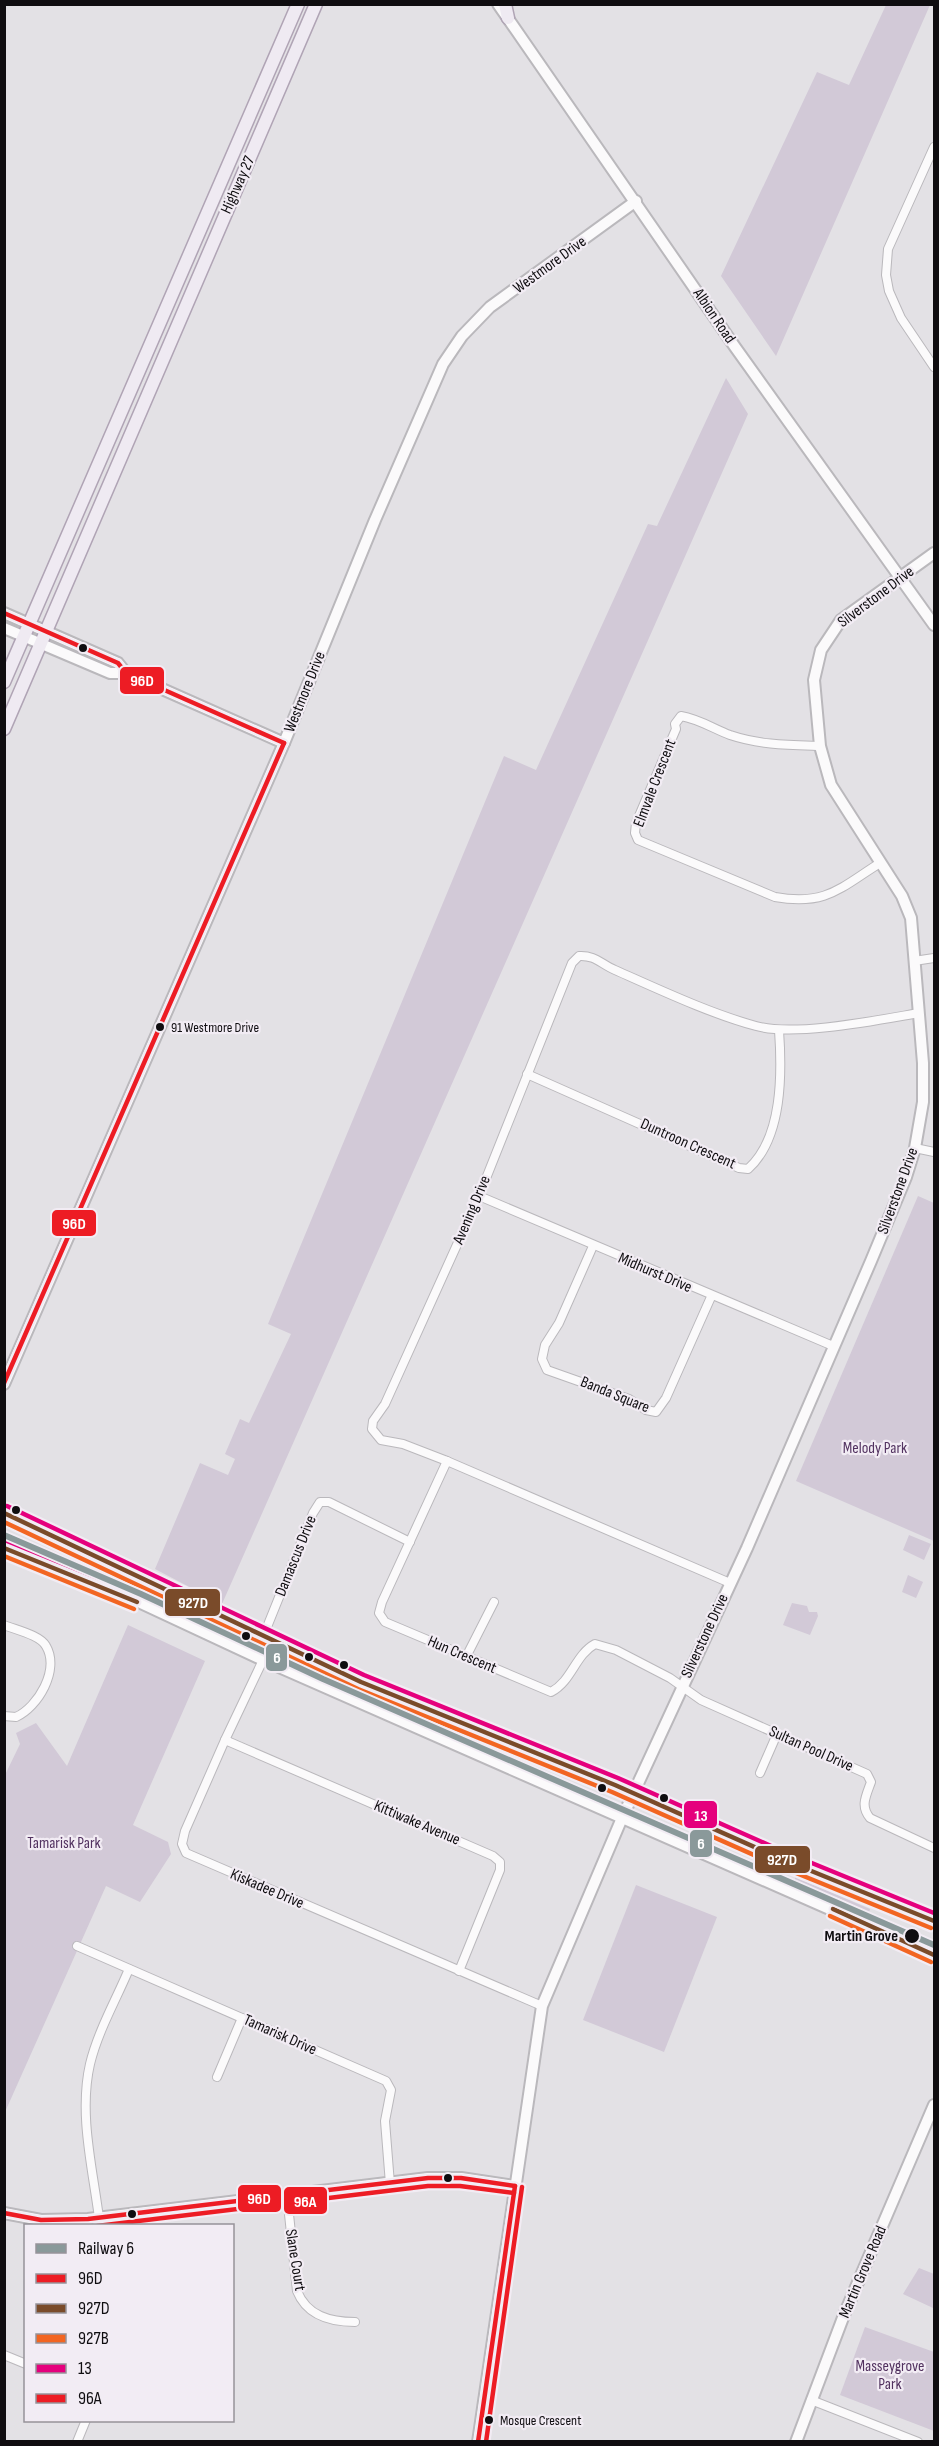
<svg xmlns="http://www.w3.org/2000/svg" width="939" height="2446" font-family="'Sofia Sans Condensed',sans-serif">
<style>
.green{fill:#d2c9d7}
.lines{fill:none;stroke-linecap:round;stroke-linejoin:round}
.street-casing{stroke:#bab8bc;stroke-width:10}
.secondary-casing{stroke:#bab8bc;stroke-width:14}
.primary-casing{stroke:#b0a4b5;stroke-width:15}
.street{stroke:#fbfafb;stroke-width:8}
.secondary{stroke:#fbfafb;stroke-width:10}
.primary{stroke:#efeaf2;stroke-width:12}
.bus-1-casing{stroke:#f2ecf4;stroke-width:9}
.bus-2-casing{stroke:#f2ecf4;stroke-width:9}
.bus-3-casing{stroke:#f2ecf4;stroke-width:9}
.bus-4-casing{stroke:#f2ecf4;stroke-width:9}
.bus-5-casing{stroke:#f2ecf4;stroke-width:9}
.bus-1{stroke:#ed1c24;stroke-width:4.5}
.bus-2{stroke:#7a4b2a;stroke-width:4.5}
.bus-3{stroke:#f26522;stroke-width:4.5}
.bus-4{stroke:#e5007d;stroke-width:4.5}
.bus-5{stroke:#ed1c24;stroke-width:4.5}
.rail-1-casing{stroke:#f2ecf4;stroke-width:10}
.rail-1{stroke:#8a999a;stroke-width:6}
.bus-dot{fill:#0f0d10;stroke:#f2ecf4;stroke-width:2}
.labels{text-anchor:middle;dominant-baseline:central;stroke-width:4.5;stroke-linejoin:round;paint-order:stroke}
.bus-label{font-size:14px;fill:#0f0d10;stroke:#f2ecf4;text-anchor:start}
.street-label{font-size:16px;fill:#0f0d10;stroke:#f2ecf4}
.park-label{font-size:16px;fill:#523260;stroke:#f2ecf4}
.stop-label{font-size:16px;font-weight:bold;fill:#0f0d10;stroke:#f2ecf4;text-anchor:end}
.line-badge{stroke:#f2ecf4;stroke-width:2}
.badge-label{font-size:16px;text-anchor:middle;font-weight:bold;fill:#fff}
</style>
<rect width="100%" height="100%" fill="#e3e1e5"/>
<g class="green">
<polygon points="886,5 930,5 776,356 721,276 817,72 849,85"/>
<polygon points="726,378 748,414 222,1604 155,1569 200,1463 228,1475 235,1459 225,1454 240,1419 249,1423 291,1334 268,1324 504,756 536,770 648,524 657,526"/>
<polygon points="918,1196 934,1203 934,1541 796,1481"/>
<polygon points="909,1535 931,1544 924,1560 903,1550"/>
<polygon points="908,1575 923,1582 916,1598 902,1592"/>
<polygon points="792,1603 807,1606 809,1612 817,1612 818,1616 810,1635 783,1625"/>
<polygon points="128,1625 205,1661 133,1825 168,1842 171,1854 140,1902 106,1886 5,2112 5,1775 20,1744 16,1733 36,1723 67,1766"/>
<polygon points="795,1877 870,1909 869,1913 795,1881"/>
<polygon points="636,1885 717,1917 664,2052 583,2020"/>
<polygon points="919,2268 934,2274 933,2308 903,2294"/>
<polygon points="865,2327 934,2352 934,2431 840,2395"/>
</g>
<g class="lines">
<defs>
<g id="street">
<polyline points="934,147 888,249 886,275 889,291 901,318 934,367"/>
<path d="M820 746C788 745 760 745 730 735 714 729 699 719 681 716L675 724 676 729 636 823 635 833 638 840 775 897C826 906 840 888 880 863"/>
<polyline points="914,961 934,958"/>
<path d="M527 1074 739 1168 748 1169C783 1138 782 1072 779 1030"/>
<polyline points="915,1148 934,1152"/>
<polyline points="479,1196 833,1346"/>
<polyline points="593,1246 559,1323 545,1345 542,1359 547,1370 629,1399 646,1410 656,1412 666,1398 711,1297"/>
<path d="M447 1461 382 1602 379 1613 385 1622 551 1692C572 1681 575 1655 595 1644L616 1650 670 1678 701 1700 867 1774 871 1782C866 1796 860 1806 870 1818L934 1848"/>
<path d="M730 1583 447 1461 403 1444 381 1440 372 1429 373 1421 385 1404 479 1196 572 963 579 956C595 955 601 964 615 970 658 989 711 1014 756 1026 794 1037 878 1020 919 1013"/>
<path d="M4 1625C16 1630 40 1635 46 1646 60 1670 38 1707 16 1717L4 1716"/>
<polyline points="263,1637 313,1513 320,1502 329,1502 410,1542"/>
<polyline points="466,1657 494,1602"/>
<polyline points="263,1660 225,1740 185,1831 182,1844 186,1853 542,2006"/>
<polyline points="225,1740 493,1856 500,1862 500,1870 459,1971"/>
<polyline points="760,1773 777,1734"/>
<polyline points="77,1946 386,2081 391,2090 385,2121 390,2184"/>
<polyline points="217,2077 242,2018"/>
<path d="M287 2195 297 2291C307 2316 330 2322 355 2322"/>
<path d="M100 2226C94 2173 78 2116 90 2064 98 2031 116 2000 129 1969"/>
<polyline points="4,2355 26,2364"/>
<polyline points="811,2400 918,2442"/>
<polyline points="77,2442 86,2420"/>
</g>
<g id="secondary">
<polyline points="498,4 735,347 934,625"/>
<polyline points="4,613 118,663 126,673"/>
<polyline points="4,628 110,673 126,673 284,743"/>
<polyline points="4,1384 284,743 375,520 443,364 462,336 490,307 636,201"/>
<polyline points="4,1513 361,1682 549,1760 615,1785 777,1857 934,1921"/>
<polyline points="4,1548 130,1598 263,1660 934,1955"/>
<polyline points="4,2213 41,2220 88,2219 428,2178 461,2178 515,2186"/>
<polyline points="478,2442 542,2006 622,1818 747,1548 871,1261 906,1177 915,1148 923,1102 923,1063 911,918 902,896 831,785 820,746 814,680 821,650 841,620 934,553"/>
<polyline points="796,2442 844,2315 934,2105"/>
</g>
<g id="primary">
<polyline points="505,4 508,18"/>
<polyline points="4,682 298,4"/>
<polyline points="4,729 316,4"/>
</g>
</defs>
<use href="#street" class="street-casing"/>
<use href="#secondary" class="secondary-casing"/>
<use href="#primary" class="primary-casing"/>
<use href="#street" class="street"/>
<use href="#secondary" class="secondary"/>
<use href="#primary" class="primary"/>
<defs>
<g id="bus-1">
<polyline points="4,613 118,663 126,673 284,743"/>
<polyline points="4,1383 284,743"/>
<polyline points="4,2213 41,2220 88,2219 428,2178 461,2178 515,2186"/>
<polyline points="478,2442 515,2186"/>
</g>
<g id="bus-2">
<polyline points="4,1513 361,1682 615,1785 777,1857 934,1921"/>
<polyline points="4,1548 137,1602"/>
<polyline points="833,1909 934,1955"/>
</g>
<g id="bus-3">
<polyline points="4,1522 358,1689 612,1792 774,1864 931,1928"/>
<polyline points="4,1556 134,1609"/>
<polyline points="830,1916 931,1962"/>
</g>
<g id="bus-4">
<polyline points="7,1506 364,1675 618,1778 780,1850 934,1913"/>
<polyline points="7,1541 140,1595"/>
<polyline points="836,1902 934,1947"/>
</g>
<g id="bus-5">
<polyline points="97,2226 428,2186 460,2186 514,2193"/>
<polyline points="486,2442 522,2187"/>
</g>
</defs>
<use href="#bus-1" class="bus-1-casing"/>
<use href="#bus-2" class="bus-2-casing"/>
<use href="#bus-3" class="bus-3-casing"/>
<use href="#bus-4" class="bus-4-casing"/>
<use href="#bus-5" class="bus-5-casing"/>
<use href="#bus-1" class="bus-1"/>
<use href="#bus-2" class="bus-2"/>
<use href="#bus-3" class="bus-3"/>
<use href="#bus-4" class="bus-4"/>
<use href="#bus-5" class="bus-5"/>
<defs>
<polyline id="rail-1" points="4,1535 141,1594 323,1679 934,1945"/>
</defs>
<use href="#rail-1" class="rail-1-casing"/>
<use href="#rail-1" class="rail-1"/>
</g>
<g class="bus-dot">
<circle cx="83" cy="648" r="5"/>
<circle cx="160" cy="1027" r="5"/>
<circle cx="16" cy="1510" r="5"/>
<circle cx="246" cy="1636" r="5"/>
<circle cx="309" cy="1657" r="5"/>
<circle cx="344" cy="1665" r="5"/>
<circle cx="602" cy="1788" r="5"/>
<circle cx="664" cy="1798" r="5"/>
<circle cx="912" cy="1936" r="8"/>
<circle cx="448" cy="2178" r="5"/>
<circle cx="132" cy="2214" r="5"/>
<circle cx="489" cy="2420" r="5"/>
</g>
<g class="labels">
<g class="bus-label">
<text x="171" y="1027">91 Westmore Drive</text>
<text x="500" y="2420">Mosque Crescent</text>
</g>
<g class="street-label">
<text transform="translate(238 185) rotate(-66)">Highway 27</text>
<text transform="translate(550 265) rotate(-36)">Westmore Drive</text>
<text transform="translate(714 316) rotate(56)">Albion Road</text>
<text transform="translate(876 597) rotate(-37)">Silverstone Drive</text>
<text transform="translate(305 692) rotate(-68)">Westmore Drive</text>
<text transform="translate(655 783) rotate(-69)">Elmvale Crescent</text>
<text transform="translate(688 1144) rotate(24)">Duntroon Crescent</text>
<text transform="translate(898 1191) rotate(-70)">Silverstone Drive</text>
<text transform="translate(472 1210) rotate(-67)">Avening Drive</text>
<text transform="translate(655 1273) rotate(23)">Midhurst Drive</text>
<text transform="translate(615 1395) rotate(22)">Banda Square</text>
<text transform="translate(296 1556) rotate(-68)">Damascus Drive</text>
<text transform="translate(705 1636) rotate(-65)">Silverstone Drive</text>
<text transform="translate(462 1655) rotate(23)">Hun Crescent</text>
<text transform="translate(811 1749) rotate(24)">Sultan Pool Drive</text>
<text transform="translate(417 1823) rotate(23)">Kittiwake Avenue</text>
<text transform="translate(267 1889) rotate(23)">Kiskadee Drive</text>
<text transform="translate(280 2035) rotate(24)">Tamarisk Drive</text>
<text transform="translate(295 2260) rotate(81)">Slane Court</text>
<text transform="translate(863 2272) rotate(-67)">Martin Grove Road</text>
</g>
<g class="park-label">
<text x="875" y="1448">Melody Park</text>
<text x="64" y="1843">Tamarisk Park</text>
<text x="890" y="2366">Masseygrove<tspan x="890" dy="18">Park</tspan></text>
</g>
<g class="stop-label">
<text x="898" y="1936">Martin Grove</text>
</g>
</g>
<g class="line-badge">
<rect x="119" y="666" width="46" height="29" rx="6" fill="#ed1c24"/>
<rect x="51" y="1209" width="46" height="28" rx="6" fill="#ed1c24"/>
<rect x="164" y="1588" width="57" height="29" rx="6" fill="#7a4b2a"/>
<rect x="265" y="1643" width="23" height="29" rx="6" fill="#8a999a"/>
<rect x="683" y="1800" width="35" height="29" rx="6" fill="#e5007d"/>
<rect x="689" y="1829" width="24" height="29" rx="6" fill="#8a999a"/>
<rect x="754" y="1845" width="57" height="29" rx="6" fill="#7a4b2a"/>
<rect x="237" y="2184" width="45" height="29" rx="6" fill="#ed1c24"/>
<rect x="283" y="2186" width="45" height="29" rx="6" fill="#ed1c24"/>
</g>
<g class="badge-label">
<text x="142" y="686">96D</text>
<text x="74" y="1229">96D</text>
<text x="193" y="1608">927D</text>
<text x="277" y="1663">6</text>
<text x="701" y="1821">13</text>
<text x="701" y="1849">6</text>
<text x="782" y="1865">927D</text>
<text x="259" y="2204">96D</text>
<text x="305" y="2207">96A</text>
</g>
<rect width="939" height="2446" fill="none" stroke="#0f0d10" stroke-width="12"/>
<rect x="24" y="2224" width="210" height="198" fill="#f2ecf4" stroke="#979399" stroke-width="1.5"/>
<rect x="36" y="2244" width="30" height="9" fill="#8a999a" stroke="#979399" stroke-width="1.5"/>
<text x="78" y="2254" font-size="18" fill="#0f0d10">Railway 6</text>
<rect x="36" y="2274" width="30" height="9" fill="#ed1c24" stroke="#979399" stroke-width="1.5"/>
<text x="78" y="2284" font-size="18" fill="#0f0d10">96D</text>
<rect x="36" y="2304" width="30" height="9" fill="#7a4b2a" stroke="#979399" stroke-width="1.5"/>
<text x="78" y="2314" font-size="18" fill="#0f0d10">927D</text>
<rect x="36" y="2334" width="30" height="9" fill="#f26522" stroke="#979399" stroke-width="1.5"/>
<text x="78" y="2344" font-size="18" fill="#0f0d10">927B</text>
<rect x="36" y="2364" width="30" height="9" fill="#e5007d" stroke="#979399" stroke-width="1.5"/>
<text x="78" y="2374" font-size="18" fill="#0f0d10">13</text>
<rect x="36" y="2394" width="30" height="9" fill="#ed1c24" stroke="#979399" stroke-width="1.5"/>
<text x="78" y="2404" font-size="18" fill="#0f0d10">96A</text>
</svg>
